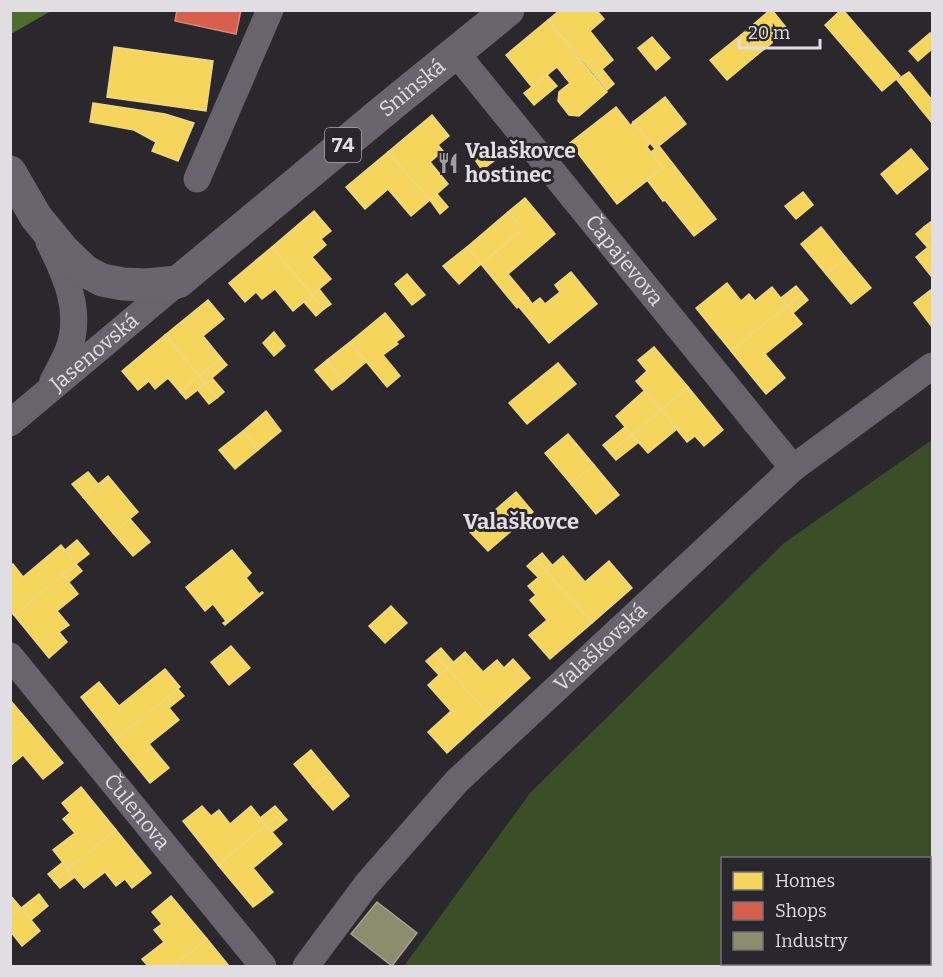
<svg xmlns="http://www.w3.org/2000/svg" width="943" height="977" font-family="Bitter,serif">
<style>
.green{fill:#3b4e28;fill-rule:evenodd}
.water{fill:#4f6c2f}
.homes{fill:#f6d55c;stroke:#efd784;stroke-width:1.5}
.shops{fill:#d6604d;stroke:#d9867a;stroke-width:1.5}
.industry{fill:#8c8c6e;stroke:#a5a491;stroke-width:1.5}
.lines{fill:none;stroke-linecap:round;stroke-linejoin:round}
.minor{stroke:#68646d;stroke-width:27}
.major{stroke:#6a646e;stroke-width:33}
.labels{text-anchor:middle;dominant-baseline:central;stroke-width:6;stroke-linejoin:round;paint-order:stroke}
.shield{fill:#29262e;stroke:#a9a6ad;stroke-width:1.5}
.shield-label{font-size:20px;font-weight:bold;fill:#e0dde3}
.street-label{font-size:21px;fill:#e0dde3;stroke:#29262e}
.poi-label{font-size:21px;font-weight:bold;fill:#e0dde3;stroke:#29262e;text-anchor:start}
.neighbourhood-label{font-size:22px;font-weight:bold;fill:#e0dde3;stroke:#29262e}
</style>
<rect width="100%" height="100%" fill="#2a282c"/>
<path class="green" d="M932 440V966H404L530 793 784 543ZM722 858H930V964H722Z"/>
<polygon class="water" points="11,10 51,10 51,11 11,34"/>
<g class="homes">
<polygon points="560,10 599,10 598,12 604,19 590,31 613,60 595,75 548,20"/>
<polygon points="770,10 772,10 788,30 757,55 741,35"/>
<polygon points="841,10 843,10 900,76 882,91 825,25"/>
<polygon points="548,20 582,62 565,77 557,67 532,87 506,55"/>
<polygon points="930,33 932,36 932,49 918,61 909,51"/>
<polygon points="741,35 757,55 727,80 710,60"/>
<polygon points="652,37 670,58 656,70 638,48"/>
<polygon points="114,47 213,61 206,111 107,97"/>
<polygon points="582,62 607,92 579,116 569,115 558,101 559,92 570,83 565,77"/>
<polygon points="602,69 614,84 607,90 595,75"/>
<polygon points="909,72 932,100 932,123 897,80"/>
<polygon points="547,75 557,86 534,105 524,93"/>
<polygon points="665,97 686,124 655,149 633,122"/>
<polygon points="93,103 165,114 194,123 178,161 152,151 156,142 134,130 90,122"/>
<polygon points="616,107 631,126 633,122 650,143 647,147 663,168 617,204 570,143"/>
<polygon points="432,115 449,136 438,145 443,151 430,162 448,184 430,200 388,152"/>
<polygon points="484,144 495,160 482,170 471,154"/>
<polygon points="659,146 716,219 694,236 665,200 663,201 647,180 663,168 651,152"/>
<polygon points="911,149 928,169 897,194 881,174"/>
<polygon points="388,152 430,200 411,216 388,189 365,209 346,187"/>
<polygon points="803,192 813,205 796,219 785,206"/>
<polygon points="437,194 448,207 440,214 430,200"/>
<polygon points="525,198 555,234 508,274 528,298 517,308 481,264 523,229 508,212"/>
<polygon points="314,211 331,231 321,239 326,245 312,257 331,279 312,295 272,247"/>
<polygon points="508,212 523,229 481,264 467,247"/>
<polygon points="932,221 932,238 924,227"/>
<polygon points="821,227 846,258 826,274 801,244"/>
<polygon points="924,227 932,238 932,244 928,248 916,234"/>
<polygon points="932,244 932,277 916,257"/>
<polygon points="272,247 312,295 293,311 275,289 262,299 256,292 245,302 229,283"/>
<polygon points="467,247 481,264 459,284 443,266"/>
<polygon points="846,258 871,288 851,304 826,274"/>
<polygon points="571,272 597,304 549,343 519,307 528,298 532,304 540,298 545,304 560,292 555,285"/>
<polygon points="407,274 425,295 412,305 395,284"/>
<polygon points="727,283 741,301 749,294 755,301 772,287 787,306 731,351 696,308"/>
<polygon points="796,286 802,293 787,306 781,298"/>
<polygon points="319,289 331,304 324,309 312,295"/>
<polygon points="932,289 932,327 914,303"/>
<polygon points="802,293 808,300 793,313 787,306"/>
<polygon points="312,295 324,309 316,316 304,302"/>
<polygon points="208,300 224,319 203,336 221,358 199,376 165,335"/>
<polygon points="787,306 802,324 765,354 785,378 766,394 731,351"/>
<polygon points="385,313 404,336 396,342 398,344 383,355 400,376 387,387 350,342"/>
<polygon points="274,332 285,346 274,356 263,343"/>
<polygon points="165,335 199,376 180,392 168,378 155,389 149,381 138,390 122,371"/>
<polygon points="350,342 366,362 344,381 327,360"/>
<polygon points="654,347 688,387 661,410 636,381 647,371 638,360"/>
<polygon points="221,358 227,365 205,384 199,376"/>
<polygon points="327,360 344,381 332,390 315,370"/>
<polygon points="558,363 576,384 527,424 509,403"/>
<polygon points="199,376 205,384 186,399 180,392"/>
<polygon points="212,378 224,392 217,398 205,384"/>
<polygon points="205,384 217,398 209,404 197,389"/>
<polygon points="688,387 723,430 704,446 695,436 687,442 661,410"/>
<polygon points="644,391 661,410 632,435 616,416"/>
<polygon points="661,410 677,429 648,453 632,435"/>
<polygon points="266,411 281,431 258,450 243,431"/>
<polygon points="625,427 632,435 610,453 603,445"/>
<polygon points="243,431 258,450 235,469 219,450"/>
<polygon points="568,434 594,465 571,484 545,453"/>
<polygon points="632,435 639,442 616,460 610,453"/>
<polygon points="594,465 619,495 596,514 571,484"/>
<polygon points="88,472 98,484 83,497 72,484"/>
<polygon points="108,476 138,512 113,533 83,497"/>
<polygon points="516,492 533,512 510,532 493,512"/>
<polygon points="493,512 510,532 488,551 470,532"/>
<polygon points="130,519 150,542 133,556 113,533"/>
<polygon points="77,540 89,554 76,564 65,550"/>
<polygon points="61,545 76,564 14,615 10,611 10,566 13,564 23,577"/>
<polygon points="232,550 251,573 246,578 259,594 262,592 263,593 225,625 223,623 226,621 213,604 205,611 186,587"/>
<polygon points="542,553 552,565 546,571 535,559"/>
<polygon points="563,556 585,582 609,561 632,588 592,623 546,571"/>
<polygon points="535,559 546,571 538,577 527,566"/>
<polygon points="76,564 82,571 69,582 63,575"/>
<polygon points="546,571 592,623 550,659 529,635 547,620 530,600 536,595 528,586"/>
<polygon points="63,575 78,594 57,611 69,625 59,632 67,642 49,658 14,615"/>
<polygon points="391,606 407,623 385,643 369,626"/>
<polygon points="231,646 250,668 229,685 211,662"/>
<polygon points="441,648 453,662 447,668 434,654"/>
<polygon points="465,652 483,672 497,660 504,668 513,659 530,678 489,715 447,668"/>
<polygon points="434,654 447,668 439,675 426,661"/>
<polygon points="447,668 489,715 447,753 428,732 451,711 428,685"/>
<polygon points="165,669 180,687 115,740 81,697 99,682 119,706"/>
<polygon points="178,689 184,696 169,708 179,720 149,744 169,768 150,783 115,740"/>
<polygon points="10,700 27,720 10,734"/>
<polygon points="27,720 63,763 43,779 23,755 10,766 10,734"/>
<polygon points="311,750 330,773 313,787 294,764"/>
<polygon points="330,773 349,796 333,810 313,787"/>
<polygon points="81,787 116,830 68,869 53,850 75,833 63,819 70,813 62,803"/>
<polygon points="202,806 211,816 219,810 230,824 251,806 266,825 218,865 183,821"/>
<polygon points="275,806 281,813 266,825 260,818"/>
<polygon points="281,813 287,820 272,832 266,825"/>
<polygon points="266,825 282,844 253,868 273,892 253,907 218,865"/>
<polygon points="116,830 151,873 132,888 125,879 116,886 105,872 84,888 68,869"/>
<polygon points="63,862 68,869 54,881 48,874"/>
<polygon points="68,869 75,877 60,888 54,881"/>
<polygon points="39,894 48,906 31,920 21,908"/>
<polygon points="10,895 21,908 10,917"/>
<polygon points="171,896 207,939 173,966 148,966 142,959 164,942 154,930 162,924 152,912"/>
<polygon points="21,908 40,931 22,946 10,931 10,917"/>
<polygon points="207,939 229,966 173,966"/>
</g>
<polygon class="shops" points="177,10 241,10 236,34 175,21"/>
<polygon class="industry" points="377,902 417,933 392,966 351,934"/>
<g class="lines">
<g class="minor">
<path id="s1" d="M456 53 793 468"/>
<polyline points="197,179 270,10"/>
<path d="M49 242C66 275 83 313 68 351 64 361 58 371 53 381"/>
<path id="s2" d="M10 423 178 282"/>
<path id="s3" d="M10 656 263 966"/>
<path id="s4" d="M306 966 367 884 457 781 793 468 932 366"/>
</g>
<path class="major" id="s5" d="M10 172 36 217 63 250 85 271 102 280 123 284 145 285 178 282 391 105 508 10"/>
</g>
<defs>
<symbol id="restaurant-bare" viewBox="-9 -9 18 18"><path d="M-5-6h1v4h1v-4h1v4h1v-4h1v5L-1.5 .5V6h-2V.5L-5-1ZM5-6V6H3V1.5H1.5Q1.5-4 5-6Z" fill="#a09ea3" stroke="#29262e" stroke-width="2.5" paint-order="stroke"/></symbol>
</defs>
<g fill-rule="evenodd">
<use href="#restaurant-bare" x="433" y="148" width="30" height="30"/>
</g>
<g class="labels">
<rect class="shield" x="325" y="128" width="36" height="34" rx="4.5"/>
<g class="shield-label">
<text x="343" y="145">74</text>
</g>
<g class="street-label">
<text stroke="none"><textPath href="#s5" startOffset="525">Sninská</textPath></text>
<text stroke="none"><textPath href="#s1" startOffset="267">Čapajevova</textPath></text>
<text stroke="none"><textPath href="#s2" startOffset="110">Jasenovská</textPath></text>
<text stroke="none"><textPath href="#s4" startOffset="435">Valaškovská</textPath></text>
<text stroke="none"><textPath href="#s3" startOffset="201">Čulenova</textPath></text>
</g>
<g class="poi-label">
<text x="465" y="151">Valaškovce<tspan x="465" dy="24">hostinec</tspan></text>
</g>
<g class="neighbourhood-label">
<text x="521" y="521">Valaškovce</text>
</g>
</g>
<rect width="943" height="977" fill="none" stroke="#e0dde3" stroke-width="24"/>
<rect x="721" y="857" width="210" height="108" fill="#29262e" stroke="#726f76" stroke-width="1.5"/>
<rect x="733" y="872" width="30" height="18" fill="#f6d55c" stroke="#726f76" stroke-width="1.5"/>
<text x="775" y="887" font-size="18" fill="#e0dde3">Homes</text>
<rect x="733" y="902" width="30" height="18" fill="#d6604d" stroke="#726f76" stroke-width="1.5"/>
<text x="775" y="917" font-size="18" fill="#e0dde3">Shops</text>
<rect x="733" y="932" width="30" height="18" fill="#8c8c6e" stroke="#726f76" stroke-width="1.5"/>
<text x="775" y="947" font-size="18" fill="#e0dde3">Industry</text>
<path d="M739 39v9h81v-9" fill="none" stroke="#e0dde3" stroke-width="3"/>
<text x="748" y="39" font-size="18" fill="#e0dde3" stroke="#29262e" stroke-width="4.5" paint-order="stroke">20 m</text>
</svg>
